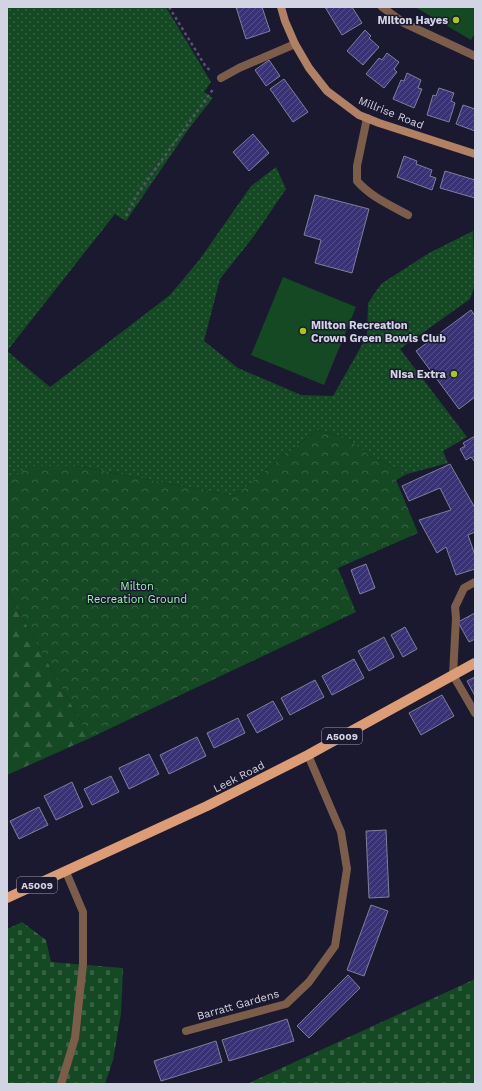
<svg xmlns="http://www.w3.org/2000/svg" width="482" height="1091" font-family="'Work Sans',sans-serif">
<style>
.grass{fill:url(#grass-dots)}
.forest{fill:url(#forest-firs)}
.cemetery{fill:url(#cemetery-stones)}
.park{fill:url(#park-crowns)}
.pitch{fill:#154923}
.building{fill:url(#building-hatch);stroke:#7e7f9b}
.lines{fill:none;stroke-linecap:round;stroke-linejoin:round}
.path{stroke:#545468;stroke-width:2.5;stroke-dasharray:3 3;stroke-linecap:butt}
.lane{stroke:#7b5d4a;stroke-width:8}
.street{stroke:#7b5d4a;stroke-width:8}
.secondary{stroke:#b18163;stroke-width:8}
.primary{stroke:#dc9d76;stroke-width:10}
.poi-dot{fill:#acc612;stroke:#1a192f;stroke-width:1.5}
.labels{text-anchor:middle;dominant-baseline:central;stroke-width:3;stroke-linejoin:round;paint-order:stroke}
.shield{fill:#1a192f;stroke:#9c9cad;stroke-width:1}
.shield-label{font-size:10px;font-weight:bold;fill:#d3d4e3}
.poi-label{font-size:11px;font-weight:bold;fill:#d3d4e3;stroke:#1a192f;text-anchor:end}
.street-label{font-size:11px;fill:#d3d4e3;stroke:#1a192f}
.park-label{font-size:11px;fill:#98f7ab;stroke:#1a192f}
</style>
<defs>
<pattern id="grass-dots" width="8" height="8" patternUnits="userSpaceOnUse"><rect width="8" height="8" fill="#154923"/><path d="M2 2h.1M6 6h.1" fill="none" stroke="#366243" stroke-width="1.8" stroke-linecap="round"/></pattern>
<pattern id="forest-firs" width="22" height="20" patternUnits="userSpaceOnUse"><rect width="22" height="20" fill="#154923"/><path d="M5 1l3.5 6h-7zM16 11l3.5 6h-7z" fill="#366243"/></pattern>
<pattern id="cemetery-stones" width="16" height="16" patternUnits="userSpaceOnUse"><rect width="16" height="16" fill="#154923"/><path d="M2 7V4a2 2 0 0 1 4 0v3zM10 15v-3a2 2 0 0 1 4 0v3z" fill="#366243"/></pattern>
<pattern id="park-crowns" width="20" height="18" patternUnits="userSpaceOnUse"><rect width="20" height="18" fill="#154923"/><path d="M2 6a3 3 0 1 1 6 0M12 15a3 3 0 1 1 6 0" fill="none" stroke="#366243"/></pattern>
<pattern id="building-hatch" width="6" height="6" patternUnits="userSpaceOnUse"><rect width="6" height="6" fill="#393375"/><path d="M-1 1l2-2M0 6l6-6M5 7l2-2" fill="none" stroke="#555088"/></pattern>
</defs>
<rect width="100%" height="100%" fill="#1a192f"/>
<polygon class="grass" points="7,7 166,7 211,82 204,92 213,98 190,127 126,221 115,214 7,351 50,387 170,295 200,259 251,186 276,167 286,189 254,236 220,279 204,341 238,368 301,395 333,396 367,336 368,303 381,284 429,253 473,231 475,285 470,299 400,349 467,437 443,451 448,463 407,474 367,454 346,437 317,430 234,496 77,466 9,481 7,484"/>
<polygon class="forest" points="7,590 90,738 7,775"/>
<g class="cemetery">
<polygon points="22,922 46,940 51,962 123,968 121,1014 113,1060 105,1084 7,1084 7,929"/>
<polygon points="475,979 475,1084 247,1084"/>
</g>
<polygon class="park" points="317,430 346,437 367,454 407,474 396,480 418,533 338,568 356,612 90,738 7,590 7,484 9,481 28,466 77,466 234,496"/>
<g class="pitch">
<polygon points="415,7 475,7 475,33 471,40"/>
<polygon points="283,277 356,307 324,385 251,355"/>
</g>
<g class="building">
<polygon points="236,7 262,7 270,31 246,39"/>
<polygon points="325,7 352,7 362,23 342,35"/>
<polygon points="365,30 371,36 369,38 379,47 363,65 347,51"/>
<polygon points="387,53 399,62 394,69 397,72 384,88 366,74 379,58 382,60"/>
<polygon points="269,60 280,76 266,86 255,70"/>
<polygon points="407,73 421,80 418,88 422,89 414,108 393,99 401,80 404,81"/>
<polygon points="284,79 308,112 293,122 270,89"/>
<polygon points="439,88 454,93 451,101 455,103 449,122 427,115 433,95 436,96"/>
<polygon points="463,105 475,109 475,131 456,124"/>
<polygon points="253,134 269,153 249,171 233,152"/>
<polygon points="404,156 417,161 416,164 432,170 430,176 436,178 432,190 397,177"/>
<polygon points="445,171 475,180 475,198 440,188"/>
<polygon points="315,195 369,209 352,273 315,263 321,240 304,235"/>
<polygon points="471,310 475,316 475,397 459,409 416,351"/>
<polygon points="475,436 475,460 474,461 471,457 466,460 460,449 465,446 463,443"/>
<polygon points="450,464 475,508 475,532 468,535 475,555 475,569 456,575 446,547 437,553 419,520 451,510 440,488 409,501 402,486"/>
<polygon points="366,564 375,588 360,594 351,570"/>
<polygon points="475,613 475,639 469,642 458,622"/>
<polygon points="405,627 417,649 403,657 391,635"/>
<polygon points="384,637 394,657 369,671 358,651"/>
<polygon points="354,659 364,678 332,695 322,676"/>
<polygon points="475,677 475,696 467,681"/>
<polygon points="315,680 324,697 290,715 281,698"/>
<polygon points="442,695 454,716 421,735 409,713"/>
<polygon points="273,701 283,719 257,733 247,715"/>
<polygon points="238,718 245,733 214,748 207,733"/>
<polygon points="197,737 206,756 169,774 160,755"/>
<polygon points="149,754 159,774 129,789 119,768"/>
<polygon points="111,776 119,792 92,805 84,789"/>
<polygon points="72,782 83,807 56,820 44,796"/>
<polygon points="39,807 48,825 19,839 10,821"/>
<polygon points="386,830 389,897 369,898 366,831"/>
<polygon points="371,905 388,911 364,976 347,970"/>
<polygon points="348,975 360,988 309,1038 297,1026"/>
<polygon points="287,1019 294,1041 229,1061 222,1040"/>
<polygon points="216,1041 222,1062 161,1081 154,1061"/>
</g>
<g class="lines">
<g class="path">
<polyline points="169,7 206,67 211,71"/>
<polyline points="126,216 138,193 214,88"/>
</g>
<g class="lane">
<polyline points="382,7 404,23 475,56"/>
<polyline points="221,78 239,68 295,44"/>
<path d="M367 118 357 166V181C371 197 390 205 408 215"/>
<polyline points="475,582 464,588 455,607 456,618 453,675 475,713"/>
<polyline points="61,1084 75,1038 83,964 83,912 66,872"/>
</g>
<polyline class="street" points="186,1031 286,1004 309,982 335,946 347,869 341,832 308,755"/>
<polyline class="secondary" points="281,7 285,21 295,44 309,68 327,91 359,115 379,123 475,154"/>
<polyline class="primary" points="7,898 207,806 308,755 475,663"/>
</g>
<g class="poi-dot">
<circle cx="456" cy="20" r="4"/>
<circle cx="303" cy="331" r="4"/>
<circle cx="454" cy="374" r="4"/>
</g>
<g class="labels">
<g class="shield">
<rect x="322" y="728" width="40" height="16" rx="3"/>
<rect x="17" y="877" width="40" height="16" rx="3"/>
</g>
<g class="shield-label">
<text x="342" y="736">A5009</text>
<text x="37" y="885">A5009</text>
</g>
<g class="poi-label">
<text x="448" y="20">Milton Hayes</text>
<text x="311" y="325" text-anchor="start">Milton Recreation<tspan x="311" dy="13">Crown Green Bowls Club</tspan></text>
<text x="446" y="374">Nisa Extra</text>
</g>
<g class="street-label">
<text transform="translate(391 113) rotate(22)">Millrise Road</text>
<text transform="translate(239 777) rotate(-27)">Leek Road</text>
<text transform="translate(238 1005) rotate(-16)">Barratt Gardens</text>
</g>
<g class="park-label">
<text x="137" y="586">Milton<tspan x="137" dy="13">Recreation Ground</tspan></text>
</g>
</g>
<rect width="482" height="1091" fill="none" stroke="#d3d4e3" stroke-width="16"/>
</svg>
